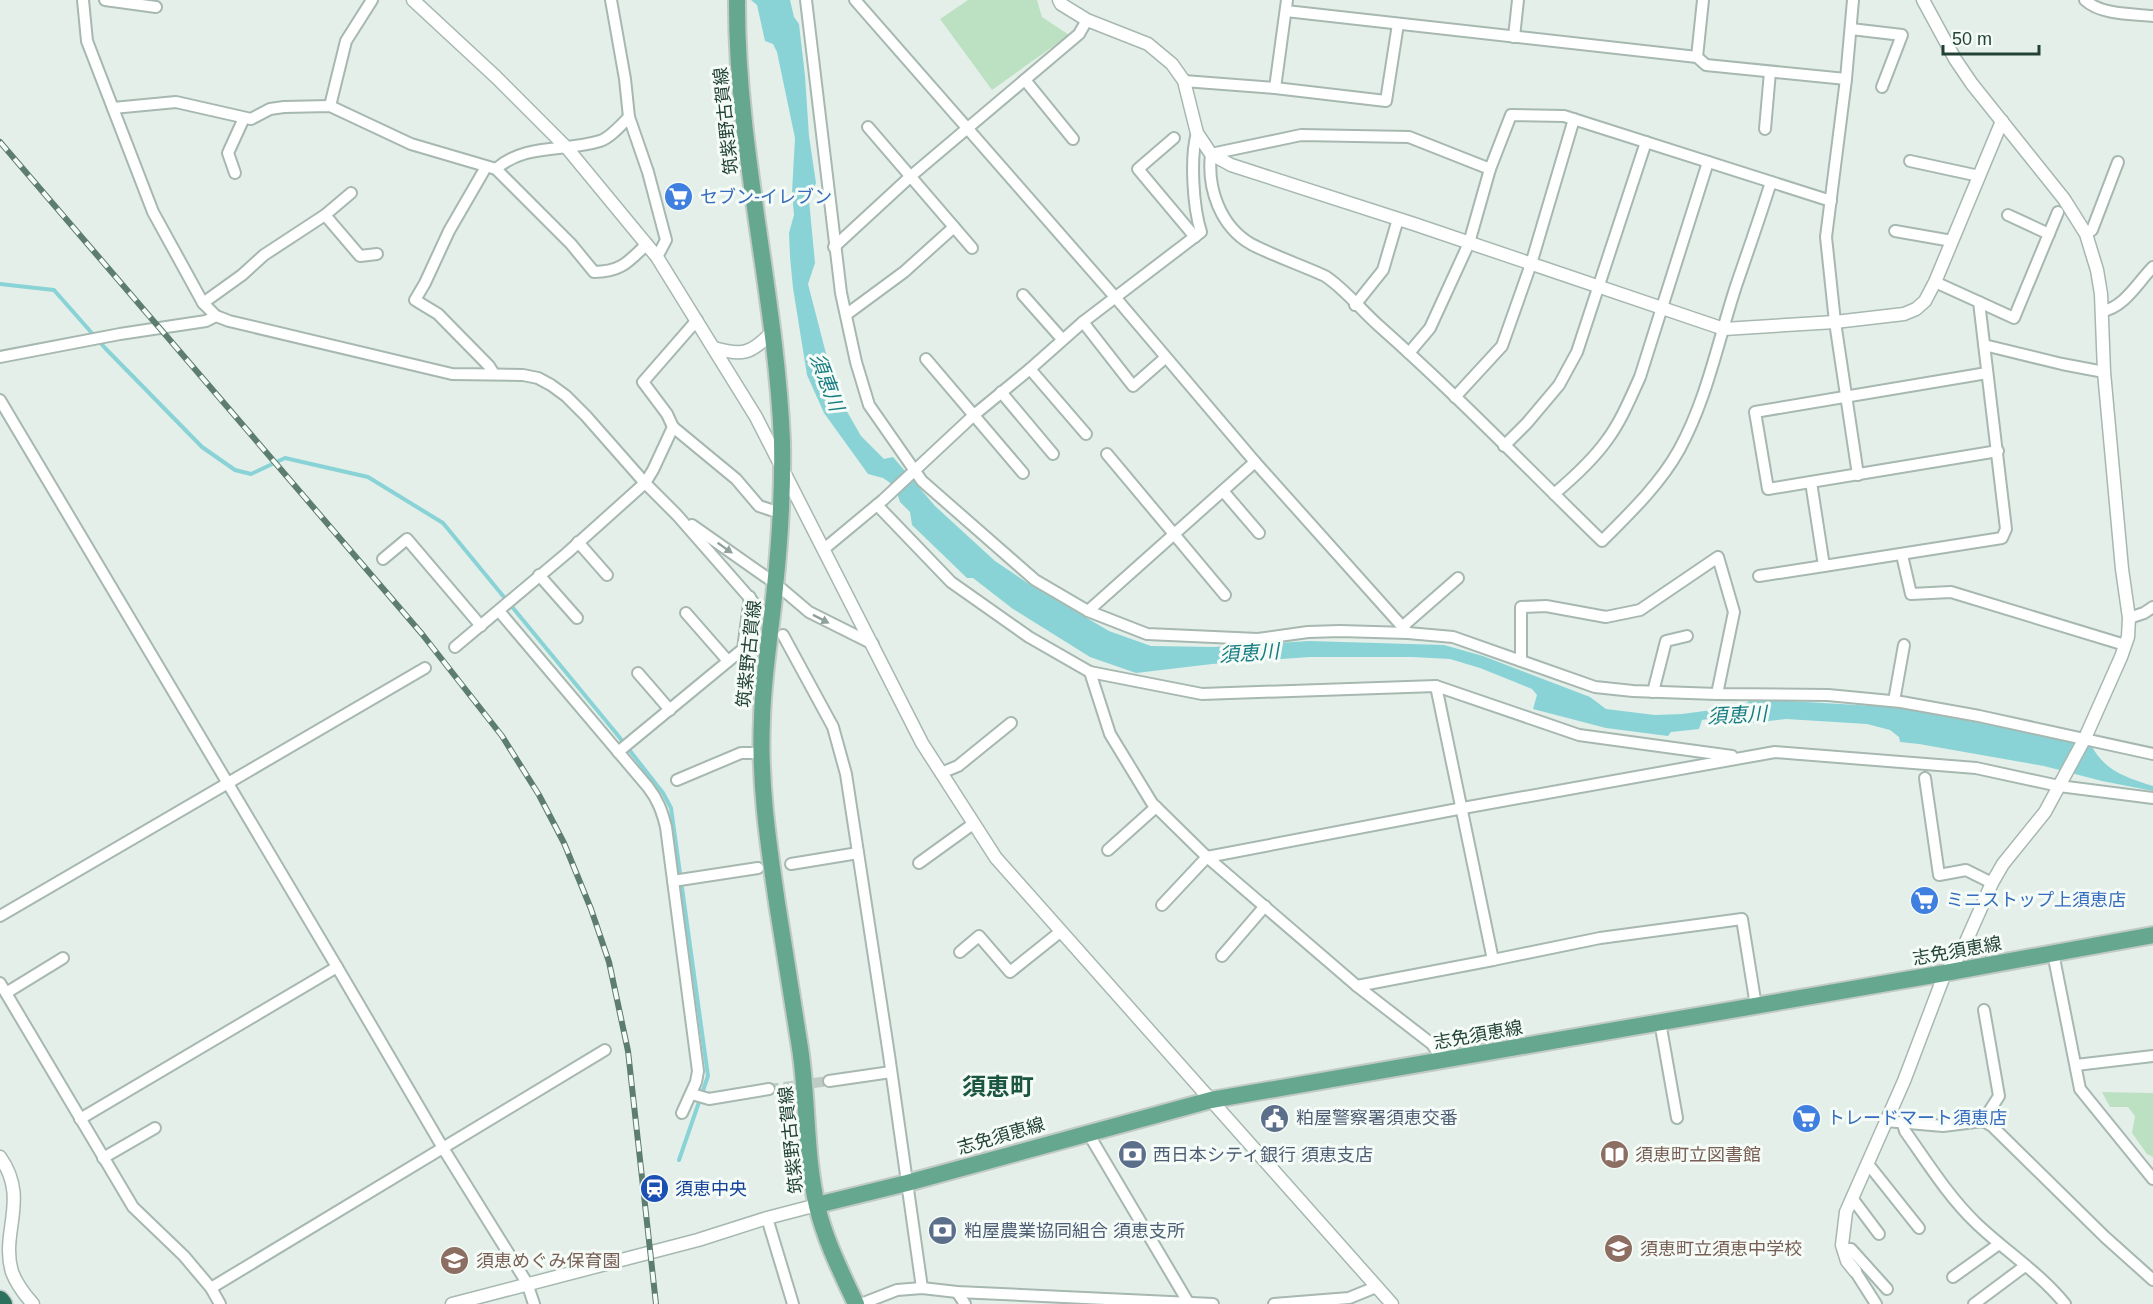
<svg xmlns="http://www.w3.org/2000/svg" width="2153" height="1304" font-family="Helvetica,'Noto Sans JP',sans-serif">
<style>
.green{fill:#bce1c2}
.water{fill:#89d3d7}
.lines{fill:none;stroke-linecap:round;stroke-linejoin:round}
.stream{stroke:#89d3d7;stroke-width:4}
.minor-tunnel{stroke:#bdccc5;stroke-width:10;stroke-dasharray:10 5;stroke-linecap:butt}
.minor-casing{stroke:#a6b8b0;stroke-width:14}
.tertiary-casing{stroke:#a6b8b0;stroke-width:15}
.primary-casing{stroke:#c1cac7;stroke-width:20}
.motorway-casing{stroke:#c1cac7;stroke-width:21}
.minor{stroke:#fff;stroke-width:10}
.tertiary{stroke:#fff;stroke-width:12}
.primary{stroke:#66a78f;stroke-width:16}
.motorway{stroke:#2b715b;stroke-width:18}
.rail-casing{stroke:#5d7d71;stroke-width:6}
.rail{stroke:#f5fbf7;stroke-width:4;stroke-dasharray:11;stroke-linecap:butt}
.oneway{fill:#90a09a}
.labels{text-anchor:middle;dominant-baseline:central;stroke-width:6;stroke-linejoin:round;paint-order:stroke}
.street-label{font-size:18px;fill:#224236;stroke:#f5fbf7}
.shop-label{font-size:18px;fill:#366cbe;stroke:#f5fbf7;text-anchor:start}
.service-label{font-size:18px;fill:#4e5e75;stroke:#f5fbf7;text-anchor:start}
.education-label{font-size:18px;fill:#785e54;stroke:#f5fbf7;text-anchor:start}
.transit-label{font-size:18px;fill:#164399;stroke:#f5fbf7;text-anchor:start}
.water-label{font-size:20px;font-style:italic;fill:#177d83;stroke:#f5fbf7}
.district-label{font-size:24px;font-weight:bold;fill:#1c5642;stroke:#f5fbf7}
</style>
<rect width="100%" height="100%" fill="#e4efe9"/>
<g class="green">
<polygon points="968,0 1037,0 1042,17 1069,35 992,90 940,19"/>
<polygon points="2102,1092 2153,1093 2153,1157 2147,1154 2132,1133 2135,1116 2128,1107 2110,1107"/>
</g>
<path class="water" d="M751 0H790L794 17 799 24 805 76 809 136 816 183 809 200 815 263 808 284 829 365 841 401 861 436 884 459 893 457 935 506 995 561 1032 586 1109 631 1151 646 1214 647 1309 641 1444 645 1483 656 1590 697 1606 709 1655 715 1682 714 1742 706 1749 701H1789L1892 707 2090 743C2104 771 2125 777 2153 786V791L2102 781 2044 766 1919 744 1900 742 1899 737 1890 730 1867 724 1786 719 1752 723 1720 717 1702 720 1699 729 1671 732 1668 736 1606 728 1533 709 1537 695 1532 689 1480 668 1450 659 1412 657H1310L1212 664 1136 673 1090 657 1013 609 973 578H967L912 525 910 512 900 502 896 490 889 482 883 478 868 474 824 413 807 375 793 288 790 257 789 233 794 215 792 192 795 138 777 52 773 44 765 41 757 5Z"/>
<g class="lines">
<polyline class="stream" points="0,284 54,290 105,348 202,447 235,470 251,474 285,458 368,477 443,523 616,733 663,793 671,808 708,1076 679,1160"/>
<polyline class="minor-tunnel" points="769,1089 829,1081"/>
<defs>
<g id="minor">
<polyline points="83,0 87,41 153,212 203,303 216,316 229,321 452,374 523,375 538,378 551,385 566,396 586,416 645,483 677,515 761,611"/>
<polyline points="105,0 156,7"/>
<polyline points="611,0 625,79 629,117 648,172 666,240 657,257"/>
<polyline points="806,0 841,293 856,362 869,405 922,481 1035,580 1088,611 1147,634 1258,639 1308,632 1340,631 1408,633 1453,637 1595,687 1633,691 1717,694 1828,695 1901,702 1979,716 2153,754"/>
<polyline points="855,0 1115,297 1255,462 1408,633"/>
<polyline points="1853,0 1846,79 1826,237 1835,322 1858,475"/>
<path d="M2085 0C2101 15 2132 14 2153 16"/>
<polyline points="1286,11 1697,57 1706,65 1846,79"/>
<polyline points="1851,29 1902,35 1882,87"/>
<polyline points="1514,37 1518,0"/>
<polyline points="1697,57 1703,0"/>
<polyline points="1025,80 1073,139"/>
<polyline points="1184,81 1275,88 1386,101 1398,24"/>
<polyline points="1275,88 1287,0"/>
<polyline points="330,106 346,41 372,0"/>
<path d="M113 108 176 102 251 119 270 109 284 107 330 106 411 144 496 169 571 244 594 272C621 272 628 262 647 244"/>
<polyline points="868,127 972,248"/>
<polyline points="1765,129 1770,72"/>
<polyline points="1174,138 1138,169 1195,237"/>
<polyline points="1910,161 1979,176"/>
<polyline points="486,167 449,231 425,283 415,300 438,314 489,366 494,374"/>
<path d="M496 169C525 143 565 152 600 141 610 138 621 125 629 117"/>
<path d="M1490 169 1409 137 1301 135 1211 154C1207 188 1220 226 1251 244 1274 256 1301 265 1325 276 1345 289 1360 309 1378 325 1456 394 1528 469 1602 541 1630 513 1660 484 1679 450 1707 399 1718 341 1736 286 1748 251 1760 217 1771 182"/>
<polyline points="235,173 228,153 244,118"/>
<polyline points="325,215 360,256 377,254"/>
<polyline points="2008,215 2049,234"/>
<polyline points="1895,231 1952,241"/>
<polyline points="2086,234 2092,230 2118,162"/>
<polyline points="834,247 911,176 1079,34 1087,20"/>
<polyline points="1023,295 1062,339"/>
<polyline points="1979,302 2014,318 2058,212"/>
<polyline points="203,303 242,275 264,255 325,215 351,193"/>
<polyline points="1355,305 1383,270 1398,219"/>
<path d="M2102 311C2124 308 2138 282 2153 267"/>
<polyline points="847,314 904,272 954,227"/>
<polyline points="1083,322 1133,386 1165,358"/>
<polyline points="1984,345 2062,364 2104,372"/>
<polyline points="1409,353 1430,328 1469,243 1490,169 1511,115 1564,116 1831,201"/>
<polyline points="0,357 120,334 206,321 216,316"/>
<polyline points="926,359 1023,473"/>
<polyline points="1030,369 1086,434"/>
<polyline points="1987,373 1755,412 1768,489 1998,451"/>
<polyline points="1001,392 1053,454"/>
<polyline points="1455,397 1502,346 1531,264 1574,119"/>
<polyline points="0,400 337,967 443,1148 527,1283 534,1304"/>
<polyline points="673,427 667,414 643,382 697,320"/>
<polyline points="1504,446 1527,423 1559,385 1577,352 1646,142"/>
<polyline points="1107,454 1225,595"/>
<polyline points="1811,482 1824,566 2002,538 2006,529 1979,302 1935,282"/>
<polyline points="1223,491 1259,533"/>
<path d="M1554 494C1573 478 1592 461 1607 440 1621 421 1630 399 1640 377L1708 162"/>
<polyline points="877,505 951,582 1029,637 1090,672 1202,694 1436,686 1579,735 1732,756"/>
<polyline points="692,525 776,584 809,612 873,644"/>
<polyline points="578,542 607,575"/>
<path d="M824 549 883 500 974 415 1030 369 1083 322 1201 232C1193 207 1190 157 1197 133"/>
<polyline points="1902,555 1911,594 1951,592 2125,645"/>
<polyline points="383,559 407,539 481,626"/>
<polyline points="539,575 577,618"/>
<polyline points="1759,576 1824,566"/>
<path d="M499 611 648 787C658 800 662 811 666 827L698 1071 696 1082 682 1113"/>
<polyline points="1088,611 1255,462"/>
<polyline points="686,613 728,661"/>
<polyline points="2129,618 2144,613 2153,607"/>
<polyline points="1402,627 1458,578"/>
<polyline points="783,635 833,727 846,774 889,1055 922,1288"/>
<polyline points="455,647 567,553 645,483 653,470 673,427 736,479 759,506 780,513"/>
<polyline points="1521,661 1521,607 1546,606 1606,617 1640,610 1718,557 1734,612 1717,694"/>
<polyline points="1090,672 1110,734 1152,803 1207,857 1357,986 1432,1044 1443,1061"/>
<polyline points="638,673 670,710"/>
<polyline points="1653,692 1666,641 1687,636"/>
<polyline points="1894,701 1904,645"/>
<polyline points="618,752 743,649 750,597"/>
<polyline points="941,773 958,766 1011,723"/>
<polyline points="1925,778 1939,875 1966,870 1992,883"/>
<polyline points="677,780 741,753 761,753"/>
<polyline points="1108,850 1156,807"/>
<polyline points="919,863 973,824"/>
<polyline points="791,864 858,853"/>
<polyline points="673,881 758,868"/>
<polyline points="1162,905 1207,857 1463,808 1775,752 1976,768 2059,786 2153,798"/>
<polyline points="0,916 425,668"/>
<polyline points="960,952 979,936 1010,972 1060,932"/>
<polyline points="2053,953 2080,1089 2153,1179"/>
<polyline points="1222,956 1265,906"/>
<polyline points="1493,960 1600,938 1742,919 1756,1006"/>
<polyline points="0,983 133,1207 184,1256 211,1288 220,1304"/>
<polyline points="1357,986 1493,960 1436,686"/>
<polyline points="6,993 63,958"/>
<polyline points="1660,1022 1677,1118"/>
<polyline points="2076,1065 2153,1056"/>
<polyline points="829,1081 891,1072"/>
<polyline points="692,1094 709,1099 769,1089"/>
<polyline points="80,1119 337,967"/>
<polyline points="1886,1121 1943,1126 1983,1121 1992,1126 2105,1237 2153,1280"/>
<polyline points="1983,1121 1999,1096 1984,1010"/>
<path d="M1903 1124 1905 1131C1927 1162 1948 1196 1976 1223 2004 1250 2040 1273 2065 1304"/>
<polyline points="1088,1133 1188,1302"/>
<polyline points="103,1158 155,1128"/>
<polyline points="1868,1164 1919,1228"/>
<polyline points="1852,1198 1879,1234"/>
<polyline points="767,1218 793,1304"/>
<polyline points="1843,1249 1851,1249 1887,1289"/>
<polyline points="1855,1271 1876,1304"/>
<polyline points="1953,1277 1999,1244"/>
<polyline points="211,1288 605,1050"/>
<polyline points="957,1292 965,1304"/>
<polyline points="861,1304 897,1290 922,1288 957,1292 1213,1304"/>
<polyline points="1274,1304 1349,1298 1376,1287"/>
<polyline points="1974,1304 2025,1266"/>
</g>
<g id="tertiary">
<polyline points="413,0 496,77 567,148 657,257 756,417 922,743 996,858 1392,1304"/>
<polyline points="1059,0 1061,4 1087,20 1148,44 1172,64 1184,81 1197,133 1211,154 1231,165 1414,224 1724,329 1835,322 1904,314 1916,309 1925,301 1935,282 2002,121"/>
<path d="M714 348C742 356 751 354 771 333"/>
<path d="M0 1157C30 1199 0 1232 12 1272 17 1285 24 1294 33 1304"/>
<polyline points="1855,1271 1847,1261 1842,1245 1846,1212 1904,1081 1945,973 1961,953 1992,883 2003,864 2045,812 2085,738 2121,657 2128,637 2129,618 2122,569 2104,372 2101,294 2097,270 2086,234 2064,199 1972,84 1955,59 1923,0"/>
<polyline points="452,1304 698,1240 767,1218 817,1205"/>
</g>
<g id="primary">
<path d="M737 0C736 148 776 294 782 441 783 490 780 539 775 587 771 631 763 675 762 719 759 781 768 842 777 903 785 951 792 1000 800 1048 808 1100 805 1154 817 1206 825 1240 841 1272 856 1304"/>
<polyline points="817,1205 907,1183 1211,1100 1945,973 2153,935"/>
</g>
<polyline id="motorway" points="0,1300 3,1304"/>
</defs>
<use href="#minor" class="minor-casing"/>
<use href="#tertiary" class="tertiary-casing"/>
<use href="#primary" class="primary-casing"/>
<use href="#motorway" class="motorway-casing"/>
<use href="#minor" class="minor"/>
<use href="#tertiary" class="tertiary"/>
<use href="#primary" class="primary"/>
<use href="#motorway" class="motorway"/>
<defs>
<polyline id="rail" points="0,142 422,634 502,736 539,795 564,843 591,909 609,962 628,1051 656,1304"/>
</defs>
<use href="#rail" class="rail-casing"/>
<use href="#rail" class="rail"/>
</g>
<defs><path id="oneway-solid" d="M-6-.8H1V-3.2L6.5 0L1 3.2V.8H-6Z" transform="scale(1.5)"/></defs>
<g class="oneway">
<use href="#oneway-solid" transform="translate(725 548) rotate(35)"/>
<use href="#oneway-solid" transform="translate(821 619) rotate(27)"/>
</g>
<defs>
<symbol id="supermarket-disc" viewBox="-11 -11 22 22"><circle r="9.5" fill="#3f7fe0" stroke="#f5fbf7"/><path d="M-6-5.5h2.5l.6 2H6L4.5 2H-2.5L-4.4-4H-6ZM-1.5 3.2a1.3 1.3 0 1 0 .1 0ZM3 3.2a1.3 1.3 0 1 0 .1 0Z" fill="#fff"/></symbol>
<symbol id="civic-disc" viewBox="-11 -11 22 22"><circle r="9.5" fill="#5c6f8a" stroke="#f5fbf7"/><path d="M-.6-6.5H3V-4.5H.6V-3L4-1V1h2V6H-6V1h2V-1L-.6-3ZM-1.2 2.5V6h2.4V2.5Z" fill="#fff"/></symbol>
<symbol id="bank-disc" viewBox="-11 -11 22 22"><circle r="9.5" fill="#5c6f8a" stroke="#f5fbf7"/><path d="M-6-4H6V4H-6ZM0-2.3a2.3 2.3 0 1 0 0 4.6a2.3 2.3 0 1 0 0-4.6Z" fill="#fff"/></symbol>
<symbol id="library-disc" viewBox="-11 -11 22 22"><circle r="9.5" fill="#8d6e63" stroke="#f5fbf7"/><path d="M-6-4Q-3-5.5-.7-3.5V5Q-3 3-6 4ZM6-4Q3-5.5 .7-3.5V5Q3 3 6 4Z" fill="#fff"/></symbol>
<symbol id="station-disc" viewBox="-11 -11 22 22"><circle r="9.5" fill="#1a4fb4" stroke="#f5fbf7"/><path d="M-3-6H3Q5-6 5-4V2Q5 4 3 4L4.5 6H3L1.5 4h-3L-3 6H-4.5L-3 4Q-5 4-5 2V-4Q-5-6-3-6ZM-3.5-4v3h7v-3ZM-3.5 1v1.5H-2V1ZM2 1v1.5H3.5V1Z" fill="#fff"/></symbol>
<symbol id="school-disc" viewBox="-11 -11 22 22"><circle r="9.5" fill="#8d6e63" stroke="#f5fbf7"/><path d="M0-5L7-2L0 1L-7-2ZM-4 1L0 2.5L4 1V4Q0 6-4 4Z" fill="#fff"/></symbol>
</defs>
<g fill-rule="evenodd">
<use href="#supermarket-disc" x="662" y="180" width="33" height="33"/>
<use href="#supermarket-disc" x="1908" y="884" width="33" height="33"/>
<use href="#civic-disc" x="1258" y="1102" width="33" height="33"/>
<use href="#supermarket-disc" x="1790" y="1102" width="33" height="33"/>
<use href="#bank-disc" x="1116" y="1138" width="33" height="33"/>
<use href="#library-disc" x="1598" y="1138" width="33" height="33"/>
<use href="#station-disc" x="638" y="1172" width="33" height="33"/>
<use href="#bank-disc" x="926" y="1214" width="33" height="33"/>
<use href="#school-disc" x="1602" y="1232" width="33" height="33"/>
<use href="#school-disc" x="438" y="1244" width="33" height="33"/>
</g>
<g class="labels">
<g class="street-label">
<text transform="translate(726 121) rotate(-96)">筑紫野古賀線</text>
<text transform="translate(749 654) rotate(-84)">筑紫野古賀線</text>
<text transform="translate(1957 951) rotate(-10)">志免須恵線</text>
<text transform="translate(1478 1035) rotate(-10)">志免須恵線</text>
<text transform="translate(1001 1136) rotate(-16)">志免須恵線</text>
<text transform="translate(791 1140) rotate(-96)">筑紫野古賀線</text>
</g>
<g class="shop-label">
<text x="700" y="197">セブン-イレブン</text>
<text x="1946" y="900">ミニストップ上須恵店</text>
<text x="1827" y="1118">トレードマート須恵店</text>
</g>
<g class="service-label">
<text x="1296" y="1118">粕屋警察署須恵交番</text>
<text x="1153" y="1155">西日本シティ銀行 須恵支店</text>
<text x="964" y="1231">粕屋農業協同組合 須恵支所</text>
</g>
<g class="education-label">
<text x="1635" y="1155">須恵町立図書館</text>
<text x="1640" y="1249">須恵町立須恵中学校</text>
<text x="476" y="1261">須恵めぐみ保育園</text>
</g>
<g class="transit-label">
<text x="675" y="1189">須恵中央</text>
</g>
<g class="water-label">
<text transform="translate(827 382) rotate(69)">須恵川</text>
<text transform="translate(1249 653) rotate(-4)">須恵川</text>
<text transform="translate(1737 715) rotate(-3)">須恵川</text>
</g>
<g class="district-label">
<text x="998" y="1086">須恵町</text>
</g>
</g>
<path d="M1943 45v9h96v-9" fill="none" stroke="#224236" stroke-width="3"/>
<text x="1952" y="45" font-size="18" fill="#224236" stroke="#f5fbf7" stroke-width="4.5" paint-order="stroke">50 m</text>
</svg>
